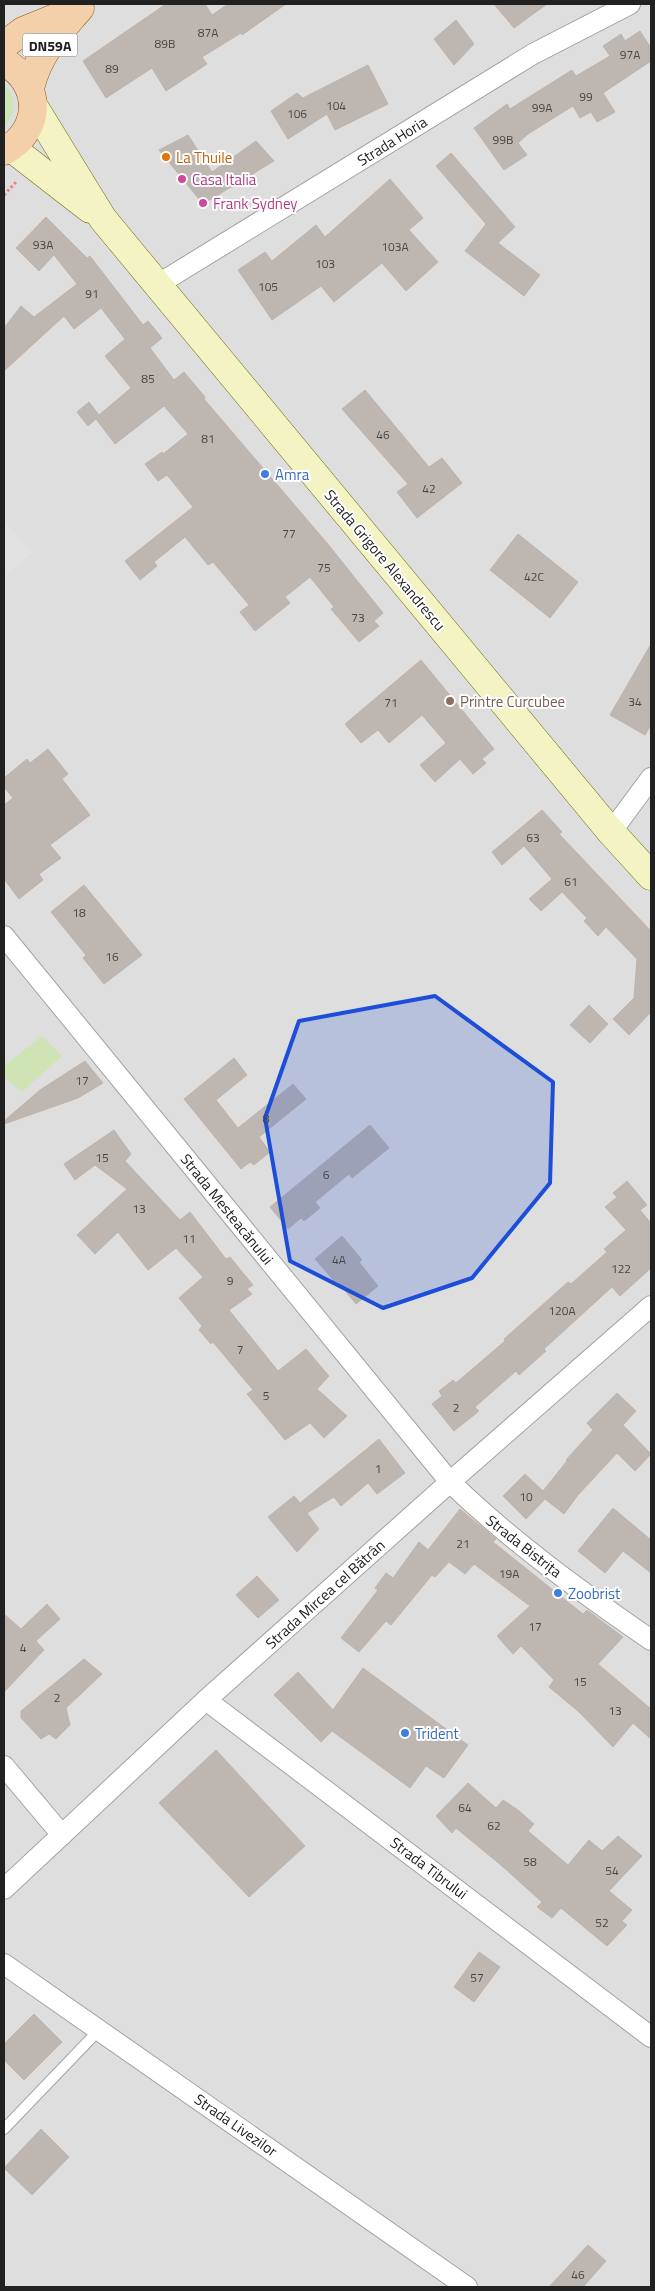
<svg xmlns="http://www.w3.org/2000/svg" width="655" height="2291" font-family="'Titillium Web',sans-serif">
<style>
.residential{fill:#dfdede}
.grass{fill:#cfe4b4}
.parking{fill:#e1e1e1}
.building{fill:#bdb6b1;stroke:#c0b4ac}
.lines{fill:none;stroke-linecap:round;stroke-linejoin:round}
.lane-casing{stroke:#a2a2a2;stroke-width:12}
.street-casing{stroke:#a2a2a2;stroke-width:22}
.secondary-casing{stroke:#6b6f11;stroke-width:29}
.primary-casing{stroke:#8e5b10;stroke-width:29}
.path{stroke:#ec817d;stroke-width:3;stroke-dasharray:2.5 2.5;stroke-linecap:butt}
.lane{stroke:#fff;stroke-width:10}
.street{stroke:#fff;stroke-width:20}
.secondary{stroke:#f4f3c3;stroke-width:28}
.primary{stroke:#f3cfaa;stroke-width:28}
.marked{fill:#1d4ed8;fill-opacity:0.2;stroke:#1d4ed8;stroke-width:4;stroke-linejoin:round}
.food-dot{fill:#e8710a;stroke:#fff;stroke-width:2}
.hotel-dot{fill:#d1479c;stroke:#fff;stroke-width:2}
.shop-dot{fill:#3f7fe0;stroke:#fff;stroke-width:2}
.education-dot{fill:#8d6e63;stroke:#fff;stroke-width:2}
.labels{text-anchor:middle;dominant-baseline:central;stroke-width:4;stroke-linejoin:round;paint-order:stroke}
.number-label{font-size:12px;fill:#484645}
.shield{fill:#fff;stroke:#646464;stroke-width:1}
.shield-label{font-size:14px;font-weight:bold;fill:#212121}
.street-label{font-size:15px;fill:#212121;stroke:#fff}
.food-label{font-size:15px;fill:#c56008;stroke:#fff;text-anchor:start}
.hotel-label{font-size:15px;fill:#b23c85;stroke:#fff;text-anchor:start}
.shop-label{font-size:15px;fill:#366cbe;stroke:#fff;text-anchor:start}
.education-label{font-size:15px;fill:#785e54;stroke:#fff;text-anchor:start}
</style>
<rect width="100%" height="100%" fill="#f0ede8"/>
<rect class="residential" x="4" y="4" width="647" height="2283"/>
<g class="grass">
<path d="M4 85C17 96 16 116 4 127Z"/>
<polygon points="42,1036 62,1056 22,1092 4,1077 4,1066"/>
</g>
<polygon class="parking" points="4,519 32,553 4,577"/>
<g class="building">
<polygon points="166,4 205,4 212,15 228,4 286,4 242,35 241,33 202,57 207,64 166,91 152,68 106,98 83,61"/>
<polygon points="494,4 547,4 514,28"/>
<polygon points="456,20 474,44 454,65 434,39"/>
<polygon points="640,31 651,48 651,61 603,93 615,112 597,122 591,112 580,118 573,106 528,134 518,143 527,155 504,170 474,128 507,104 510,109 572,70 576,76 610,56 603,46 621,34 625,41"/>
<polygon points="368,65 388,104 335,130 327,114 288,139 271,111 297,93 303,98"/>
<polygon points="188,135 212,172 256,141 274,161 203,204 159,150"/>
<polygon points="451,153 515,227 498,243 540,275 524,296 465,251 486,224 436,166"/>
<polygon points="390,179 423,218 409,230 438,262 406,291 382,263 334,302 321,286 272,320 238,270 265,252 272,261 316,225 325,237"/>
<polygon points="46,217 87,258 90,256 143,325 148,321 162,338 150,348 174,380 184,372 205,397 204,399 327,543 383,613 374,621 379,626 359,642 331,609 334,607 310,577 285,597 290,603 255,631 240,612 249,605 213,562 208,565 185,537 154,562 157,566 140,580 125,561 193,507 167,475 158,481 145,464 162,452 163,454 188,434 164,406 115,444 96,419 88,426 77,412 89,402 99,415 131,388 105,356 125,339 101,308 74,329 64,316 4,371 4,328 21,306 34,317 77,284 54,255 39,271 16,248"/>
<polygon points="365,390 429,467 442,458 462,483 417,518 397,492 408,484 342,409"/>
<polygon points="518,534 578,582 550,618 490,570"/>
<polygon points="651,644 651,725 645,735 610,715"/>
<polygon points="421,660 494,749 482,759 486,763 473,774 460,759 435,782 420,765 446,743 422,715 389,743 378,730 361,743 345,724"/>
<polygon points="48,749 68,774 62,779 90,815 50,845 61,858 39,874 43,880 19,899 4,879 4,805 13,798 4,787 4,778 27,759 30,763"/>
<polygon points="542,810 562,832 559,834 651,931 651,1012 629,1035 613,1019 634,998 637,959 606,927 598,936 584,921 587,918 562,892 541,911 529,899 552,879 524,846 502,865 492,852"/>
<polygon points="84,885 142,955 104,984 83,958 86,955 51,912"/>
<polygon points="589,1005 608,1024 590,1043 570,1025"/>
<polygon points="234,1058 247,1075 216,1100 238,1128 293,1084 306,1099 259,1137 270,1152 254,1165 250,1162 241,1169 184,1099"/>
<polygon points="85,1061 103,1083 78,1098 4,1124 4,1121 40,1090"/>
<polygon points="370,1125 389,1148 352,1178 349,1174 315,1202 320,1208 304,1221 301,1218 288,1229 270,1207"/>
<polygon points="114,1130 131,1154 125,1161 180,1220 190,1212 226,1259 230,1257 253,1285 247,1289 252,1294 229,1310 278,1371 306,1349 329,1376 317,1389 347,1416 324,1438 310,1423 285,1440 247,1394 253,1390 213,1342 211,1344 199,1330 202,1326 179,1298 203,1277 176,1248 148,1270 118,1232 95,1254 77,1235 127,1189 95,1165 75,1180 64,1164"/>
<polygon points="627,1181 647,1205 640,1210 651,1223 651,1268 620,1296 612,1287 544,1349 546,1351 519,1375 516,1371 475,1407 479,1411 454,1431 432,1404 442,1396 439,1391 453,1380 456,1383 505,1341 504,1339 568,1282 571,1284 607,1252 604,1249 626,1230 605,1207 617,1197 613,1193"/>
<polygon points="342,1236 362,1260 359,1262 378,1286 356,1304 337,1281 335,1282 315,1259"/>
<polygon points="617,1393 636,1411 623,1425 651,1454 635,1471 617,1453 578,1495 564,1514 545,1499 526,1519 503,1496 525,1474 543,1491 567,1461 566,1460 593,1430 587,1423"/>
<polygon points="379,1439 405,1473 377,1494 368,1483 341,1506 334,1497 307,1513 319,1529 297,1552 268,1517 294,1496 300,1503"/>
<polygon points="613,1508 651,1540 651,1573 623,1551 605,1573 578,1551"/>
<polygon points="460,1509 496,1539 493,1542 583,1614 587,1610 623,1637 598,1664 651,1709 651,1739 633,1723 613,1747 579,1712 549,1687 554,1680 521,1646 513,1654 497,1636 530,1606 474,1564 465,1574 449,1562 435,1577 432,1575 391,1625 386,1621 359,1652 341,1638 378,1590 375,1588 386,1573 393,1578 419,1542 428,1550"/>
<polygon points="257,1576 279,1600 258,1618 236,1595"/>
<polygon points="47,1604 60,1619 36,1641 44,1650 4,1692 4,1614 21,1629"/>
<polygon points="84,1659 102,1674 66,1708 70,1725 56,1739 49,1734 41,1739 21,1718 21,1711"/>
<polygon points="363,1668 468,1745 444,1778 426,1766 410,1788 332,1731 321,1742 274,1695 298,1672 333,1710"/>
<polygon points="216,1750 305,1846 249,1897 159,1803"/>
<polygon points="468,1783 496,1808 503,1800 518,1810 534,1824 528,1831 568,1865 589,1840 602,1851 618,1836 642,1856 609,1891 632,1910 622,1921 627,1925 607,1946 561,1908 552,1918 537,1907 542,1902 502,1866 456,1828 452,1833 436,1816"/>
<polygon points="479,1952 500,1967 474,2002 454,1987"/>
<polygon points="34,2014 62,2042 24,2080 4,2060 4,2044"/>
<polygon points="41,2129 69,2157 32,2195 4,2168"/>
<polygon points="588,2245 606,2261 583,2287 549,2287"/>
</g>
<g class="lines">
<defs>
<polyline id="lane" points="4,2129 99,2030"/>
<g id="street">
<polyline points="157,285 533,54 630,4"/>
<polyline points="611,832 651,778"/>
<path d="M4 936 450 1482C511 1541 581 1592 651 1640"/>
<polyline points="206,1700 651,2037"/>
<polyline points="4,1766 62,1835"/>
<polyline points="4,1889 206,1700 450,1482 651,1306"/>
<polyline points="4,1964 467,2287"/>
</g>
<g id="secondary">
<polyline points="33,105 103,219 611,832 651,876"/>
<polyline points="10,147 90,209"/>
</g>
<g id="primary">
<polyline points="4,45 23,31 77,9"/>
<path d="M4 62C42 82 43 130 4 151"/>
<path d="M30 88C39 52 57 35 80 8"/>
</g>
</defs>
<use href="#lane" class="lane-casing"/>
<use href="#street" class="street-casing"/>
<use href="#secondary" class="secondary-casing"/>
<use href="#primary" class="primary-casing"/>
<polyline class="path" points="4,195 17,181"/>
<use href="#lane" class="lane"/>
<use href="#street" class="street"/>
<use href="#secondary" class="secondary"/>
<use href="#primary" class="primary"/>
</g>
<path class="marked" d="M435 996 553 1082 550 1183 472 1278 383 1308 290 1261 265 1118 299 1021Z"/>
<circle class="food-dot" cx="166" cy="157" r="5"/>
<g class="hotel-dot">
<circle cx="182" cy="179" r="5"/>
<circle cx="203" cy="203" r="5"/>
</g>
<g class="shop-dot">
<circle cx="265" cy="474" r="5"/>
<circle cx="558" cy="1593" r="5"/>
<circle cx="405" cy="1733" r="5"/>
</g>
<circle class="education-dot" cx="450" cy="701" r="5"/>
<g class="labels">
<g class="number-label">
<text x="208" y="32">87A</text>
<text x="165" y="43">89B</text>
<text x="630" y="54">97A</text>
<text x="112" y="68">89</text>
<text x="586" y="96">99</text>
<text x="336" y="105">104</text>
<text x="542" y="107">99A</text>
<text x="297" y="113">106</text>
<text x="503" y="139">99B</text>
<text x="43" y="244">93A</text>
<text x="395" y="246">103A</text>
<text x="325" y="263">103</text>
<text x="268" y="286">105</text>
<text x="92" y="293">91</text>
<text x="148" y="378">85</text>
<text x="383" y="434">46</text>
<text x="208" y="438">81</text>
<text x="429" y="488">42</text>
<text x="289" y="533">77</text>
<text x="324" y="567">75</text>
<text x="534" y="576">42C</text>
<text x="358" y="617">73</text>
<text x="635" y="701">34</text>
<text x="391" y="702">71</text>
<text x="533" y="837">63</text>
<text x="571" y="881">61</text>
<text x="79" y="912">18</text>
<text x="112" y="956">16</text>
<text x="82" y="1080">17</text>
<text x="266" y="1118">8</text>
<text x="102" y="1157">15</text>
<text x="326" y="1174">6</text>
<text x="139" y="1208">13</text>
<text x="189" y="1238">11</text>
<text x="339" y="1259">4A</text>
<text x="621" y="1268">122</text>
<text x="230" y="1280">9</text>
<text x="562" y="1310">120A</text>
<text x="240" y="1349">7</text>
<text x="266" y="1395">5</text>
<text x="456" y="1407">2</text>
<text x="378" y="1468">1</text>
<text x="526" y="1496">10</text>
<text x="463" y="1543">21</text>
<text x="509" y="1573">19A</text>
<text x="535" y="1626">17</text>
<text x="23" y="1647">4</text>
<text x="580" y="1681">15</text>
<text x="57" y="1697">2</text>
<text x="615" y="1710">13</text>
<text x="465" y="1807">64</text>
<text x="494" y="1825">62</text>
<text x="530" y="1861">58</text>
<text x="612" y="1870">54</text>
<text x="602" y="1922">52</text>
<text x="477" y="1977">57</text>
<text x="578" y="2274">46</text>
</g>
<rect class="shield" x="22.5" y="33.5" width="55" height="23" rx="4"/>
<g class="shield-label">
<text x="50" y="45">DN59A</text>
</g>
<g class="street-label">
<text transform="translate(392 141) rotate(-32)">Strada Horia</text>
<text transform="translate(385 560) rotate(50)">Strada Grigore Alexandrescu</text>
<text transform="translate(227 1209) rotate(51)">Strada Mesteacănului</text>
<text transform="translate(524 1546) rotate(38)">Strada Bistrița</text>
<text transform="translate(325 1594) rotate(-42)">Strada Mircea cel Bătrân</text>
<text transform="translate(429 1868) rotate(37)">Strada Tibrului</text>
<text transform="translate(236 2125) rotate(35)">Strada Livezilor</text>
</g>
<g class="food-label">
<text x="176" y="157">La Thuile</text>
</g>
<g class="hotel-label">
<text x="192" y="179">Casa Italia</text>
<text x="213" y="203">Frank Sydney</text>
</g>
<g class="shop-label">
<text x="275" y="474">Amra</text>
<text x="568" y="1593">Zoobrist</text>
<text x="415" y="1733">Trident</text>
</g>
<g class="education-label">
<text x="460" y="701">Printre Curcubee</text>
</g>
</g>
<rect width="655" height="2291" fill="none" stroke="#212121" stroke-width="10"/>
</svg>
